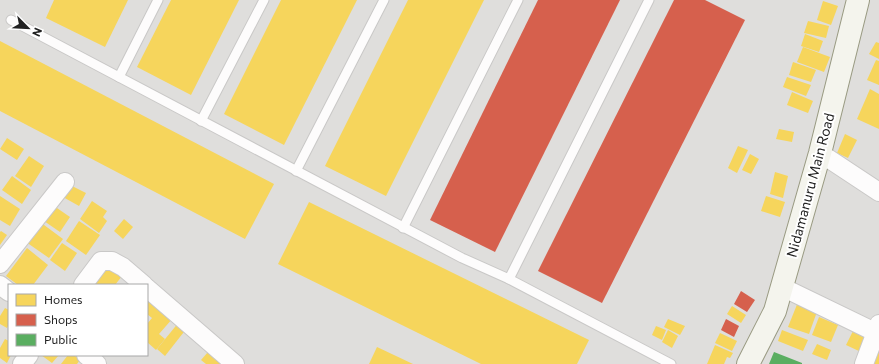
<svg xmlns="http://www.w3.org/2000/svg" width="879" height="364" font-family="Commissioner,sans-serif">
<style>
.residential{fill:#dfdedc;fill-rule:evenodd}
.homes{fill:#f6d55c}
.shops{fill:#d6604d}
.public{fill:#5aae61}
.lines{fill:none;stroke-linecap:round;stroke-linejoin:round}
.lane-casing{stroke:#c9c8c7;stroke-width:11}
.street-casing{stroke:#c9c8c7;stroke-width:20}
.secondary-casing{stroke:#999a82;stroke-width:24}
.lane{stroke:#fdfcfc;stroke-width:9}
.street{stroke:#fdfcfc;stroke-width:18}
.secondary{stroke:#f4f4ed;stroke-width:22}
.labels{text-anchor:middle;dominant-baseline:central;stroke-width:4;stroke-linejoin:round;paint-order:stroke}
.street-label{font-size:14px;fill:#222;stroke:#fff}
</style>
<rect width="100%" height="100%" fill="#f0eeeb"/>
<path class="residential" d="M0 0H879V364H0ZM9 285H147V355H9Z"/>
<g class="homes">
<polygon points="54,0 128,0 105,47 46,18"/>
<polygon points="171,0 239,0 191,95 137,67"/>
<polygon points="281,0 357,0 284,145 224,114"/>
<polygon points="408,0 484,0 386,196 325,166"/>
<polygon points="823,1 838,6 831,25 817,20"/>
<polygon points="808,21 829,26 826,38 804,33"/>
<polygon points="805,34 823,41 819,52 801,46"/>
<polygon points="0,41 274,184 245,239 0,111"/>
<polygon points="876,42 879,43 879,59 869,54"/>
<polygon points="803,47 830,57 824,72 797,62"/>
<polygon points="876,60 879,61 879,85 867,80"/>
<polygon points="793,62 816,70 811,82 789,75"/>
<polygon points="787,77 811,85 806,96 783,87"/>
<polygon points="870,89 879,94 879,129 857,119"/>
<polygon points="792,92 813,101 808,113 787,105"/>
<polygon points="779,129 794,132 792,142 776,139"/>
<polygon points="845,134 857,140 848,158 837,153"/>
<polygon points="7,138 24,149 17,160 0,149"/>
<polygon points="738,146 748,150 737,173 728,168"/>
<polygon points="750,154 759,159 751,174 742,170"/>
<polygon points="29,156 44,166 31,187 15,176"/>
<polygon points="775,172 788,176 783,198 770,194"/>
<polygon points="12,176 31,190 22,204 2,190"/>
<polygon points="70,185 86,193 79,206 63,197"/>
<polygon points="0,196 20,209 10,226 0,220"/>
<polygon points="766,196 785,202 780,217 761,211"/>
<polygon points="92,201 107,211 103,217 107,221 99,233 80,219"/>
<polygon points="309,202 589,340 577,364 481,364 278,264"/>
<polygon points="54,206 70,217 60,232 44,221"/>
<polygon points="124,219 133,227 123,239 114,231"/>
<polygon points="79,221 100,235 86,255 66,241"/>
<polygon points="40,222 63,239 49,258 26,242"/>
<polygon points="1,231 7,235 0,245 0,232"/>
<polygon points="62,243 77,253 65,271 50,260"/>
<polygon points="27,248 48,265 33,285 18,285 6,276"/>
<polygon points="107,264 122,276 115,285 98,285 94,282"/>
<polygon points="150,299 173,318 159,334 165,339 156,350 147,342 147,324 152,318 147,314 147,304"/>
<polygon points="798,302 818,309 809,334 788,327"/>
<polygon points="732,306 746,315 741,323 727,314"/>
<polygon points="5,308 9,310 9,324 7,328 0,324 0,316"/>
<polygon points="819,317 838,325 831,342 812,335"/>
<polygon points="668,319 685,326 680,335 664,327"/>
<polygon points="179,322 187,328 165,356 157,349"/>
<polygon points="656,326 666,330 662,340 652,335"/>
<polygon points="854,329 868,335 861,352 846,345"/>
<polygon points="668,330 678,336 672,348 662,342"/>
<polygon points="782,330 808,340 803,351 778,341"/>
<polygon points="720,333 737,341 732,351 715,343"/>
<polygon points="5,339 9,341 9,355 11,355 7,363 0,358 0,348"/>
<polygon points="817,344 831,350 827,360 812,354"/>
<polygon points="715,345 733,353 730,358 727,357 724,364 707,364"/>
<polygon points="879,345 879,364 871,364"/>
<polygon points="377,347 413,364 369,364"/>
<polygon points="208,352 222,364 206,364 201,360"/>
<polygon points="41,355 59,355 52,363"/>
<polygon points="68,355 74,355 80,360 77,364 61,364"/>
</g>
<g class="shops">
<polygon points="538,0 620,0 495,252 430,220"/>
<polygon points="674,0 705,0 745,20 602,303 538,271"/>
<polygon points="741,291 755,300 747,312 734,304"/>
<polygon points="726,319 739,326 734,337 721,330"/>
</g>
<polygon class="public" points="774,352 802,363 802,364 769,364"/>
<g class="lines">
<defs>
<g id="lane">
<polyline points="11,20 462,258 509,279 671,364"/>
<polyline points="119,77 158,0"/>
<polyline points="201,121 264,0"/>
<polyline points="296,171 384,0"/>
<polyline points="403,228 518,0"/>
<polyline points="509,279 649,0"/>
</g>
<g id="street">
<polyline points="820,153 879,192"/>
<polyline points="0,264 65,182"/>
<polyline points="0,285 9,292"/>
<polyline points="83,285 101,261 112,261 123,267 144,285"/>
<polyline points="782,287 879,334"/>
<polyline points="147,288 235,364"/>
<polyline points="86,355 97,364"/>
<polyline points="22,364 29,355"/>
<polyline points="864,364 879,324"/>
</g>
<polyline id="secondary" points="748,364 775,311 820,153 858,0"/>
</defs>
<use href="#lane" class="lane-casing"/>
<use href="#street" class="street-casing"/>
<use href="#secondary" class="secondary-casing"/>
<use href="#lane" class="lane"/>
<use href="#street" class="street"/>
<use href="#secondary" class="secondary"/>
</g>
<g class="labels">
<g class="street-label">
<text transform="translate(810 185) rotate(-75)">Nidamanuru Main Road</text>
</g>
</g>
<rect x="8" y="284" width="140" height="72" fill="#ffffff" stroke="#a7a7a7"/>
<rect x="16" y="294" width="20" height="12" fill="#f6d55c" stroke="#a7a7a7"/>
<text x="44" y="304" font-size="12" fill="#222222">Homes</text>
<rect x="16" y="314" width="20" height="12" fill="#d6604d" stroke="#a7a7a7"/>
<text x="44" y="324" font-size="12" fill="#222222">Shops</text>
<rect x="16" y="334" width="20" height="12" fill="#5aae61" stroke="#a7a7a7"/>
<text x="44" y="344" font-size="12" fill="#222222">Public</text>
<g transform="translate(28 28) rotate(114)" stroke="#ffffff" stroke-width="3" paint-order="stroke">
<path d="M0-3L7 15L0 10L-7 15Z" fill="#222222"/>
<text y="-6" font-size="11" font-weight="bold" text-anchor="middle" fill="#222222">N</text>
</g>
</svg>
